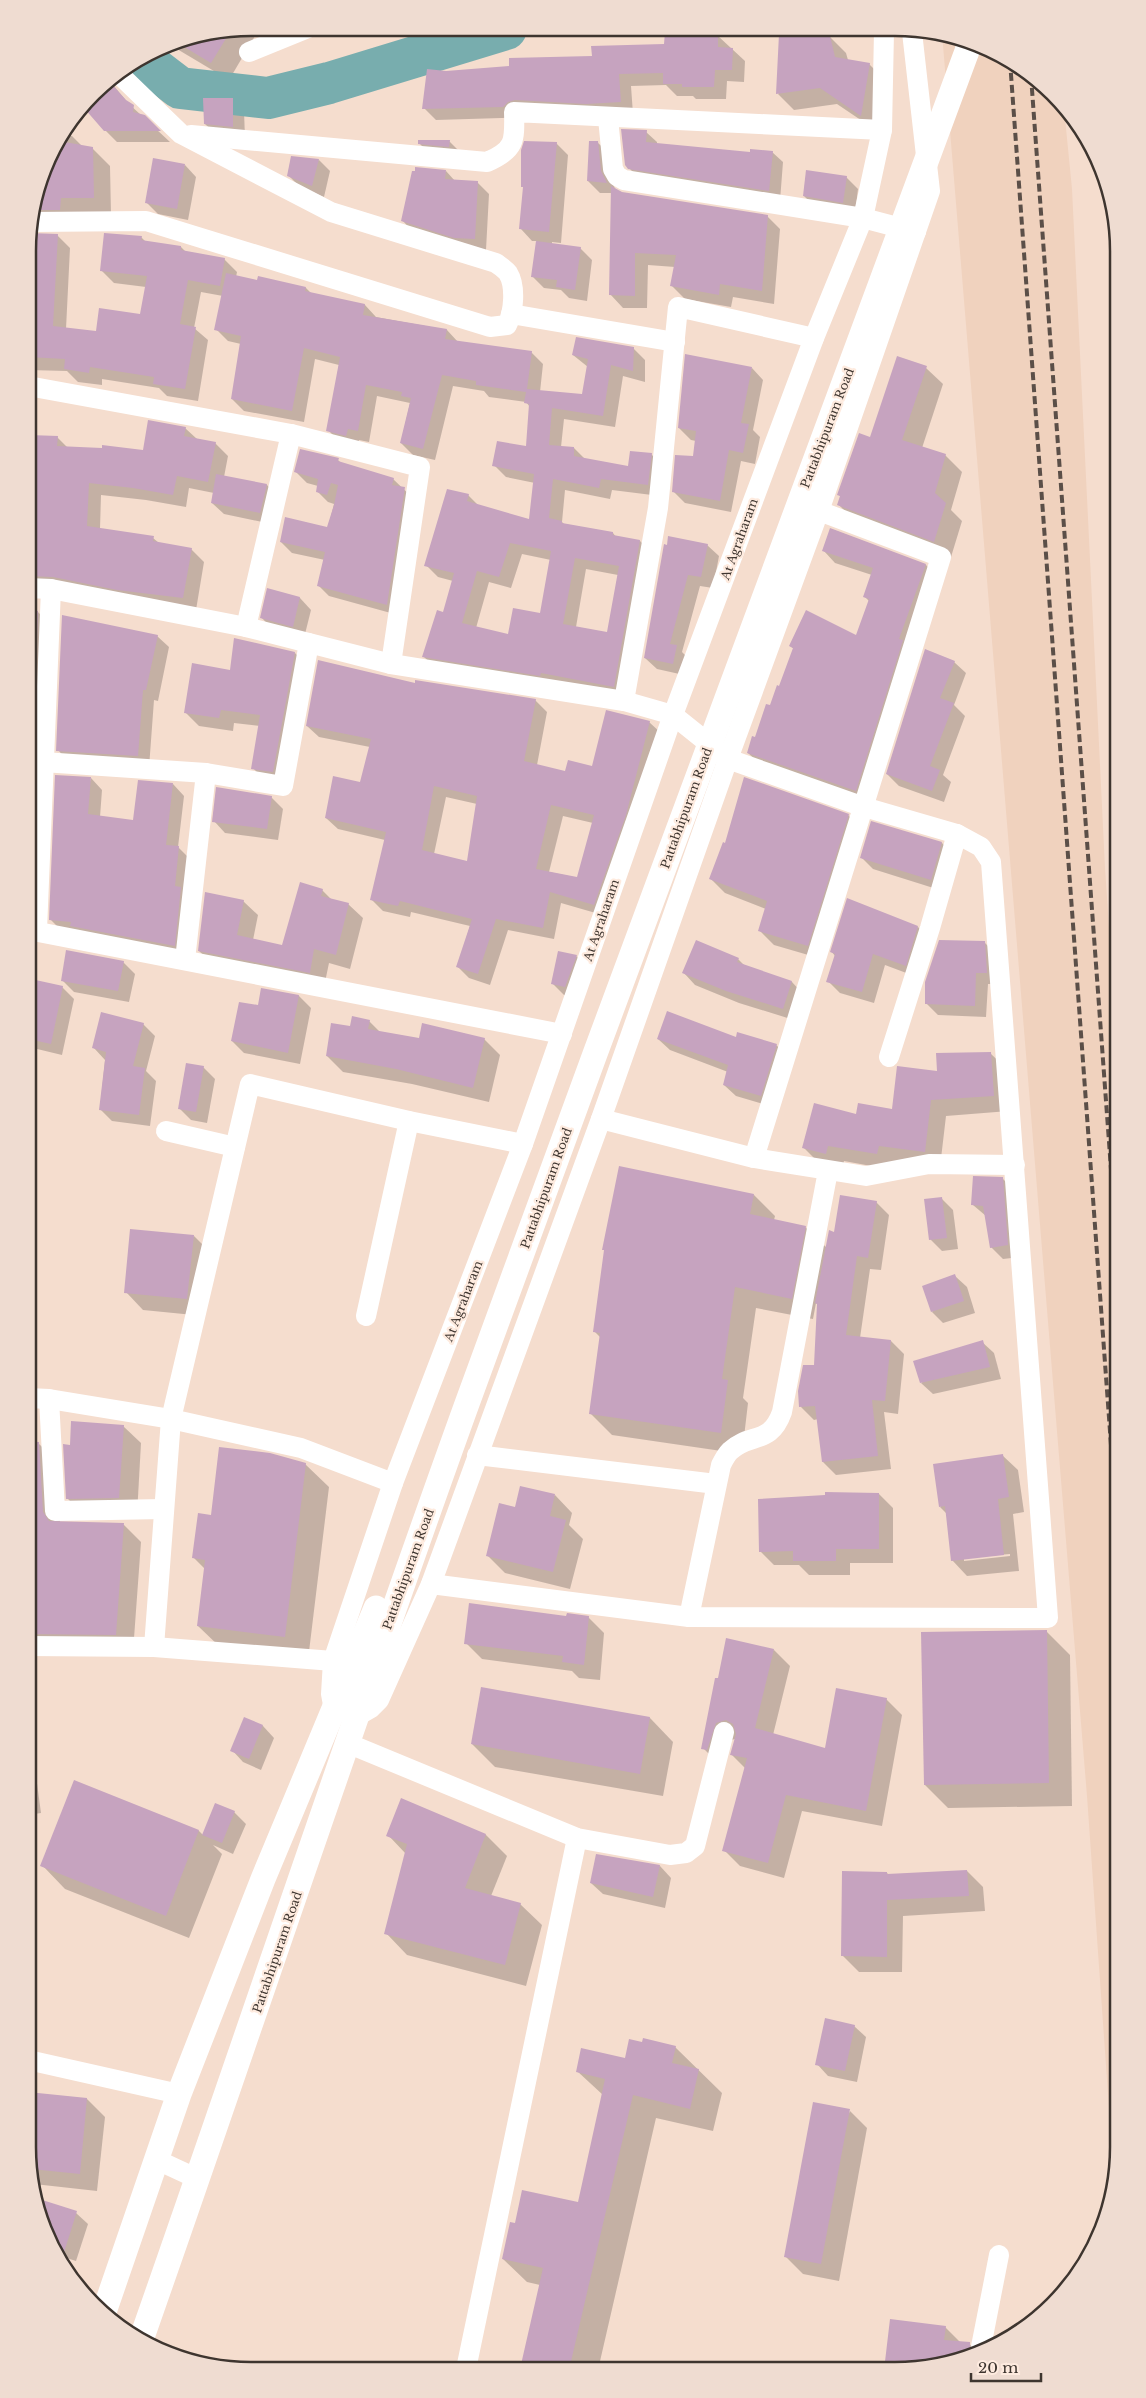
<svg xmlns="http://www.w3.org/2000/svg" width="1146" height="2398" font-family="'Libre Baskerville',serif">
<style>
.built{fill:#f0d2be}
.shadow{fill:#0003;fill-rule:evenodd}
.lines{fill:none;stroke-linecap:round;stroke-linejoin:round}
.river{stroke:#78adae;stroke-width:42}
.building{fill:#c6a3bf;fill-rule:evenodd}
.minor{stroke:#fff;stroke-width:20}
.tertiary{stroke:#fff;stroke-width:25}
.rail{stroke:#5b4f48;stroke-width:4;stroke-dasharray:8 4;stroke-linecap:butt}
.labels{text-anchor:middle;dominant-baseline:central;stroke-width:4.5;stroke-linejoin:round;paint-order:stroke}
.street-label{font-size:12px;fill:#3e352f;stroke:#feebdf}
.rim{fill:none;stroke:#3e352f;stroke-width:2.5}
</style>
<rect width="100%" height="100%" fill="#f5ddce"/>
<polygon class="built" points="942,33 994,51 1043,83 1064,108 1072,189 1105,868 1118,1061 1118,2161 1114,2179 1087,1796"/>
<g class="shadow">
<polygon points="248,28 255,36 229,80 177,49 171,43"/>
<polygon points="409,28 444,29 438,31 442,40 424,48 412,37"/>
<polygon points="478,29 498,29 485,36"/>
<polygon points="718,36 745,61 744,82 727,81 726,99 696,99 693,96 677,96 666,85 631,86 633,114 436,120 424,108 446,72 510,67 593,57"/>
<polygon points="830,37 846,53 848,60 869,64 885,80 877,131 837,104 794,110 778,94"/>
<polygon points="109,80 128,103 170,142 117,142 105,130 103,83"/>
<polygon points="233,100 244,111 245,138 217,135 205,124"/>
<polygon points="646,132 657,142 657,145 751,154 772,152 783,162 780,201 640,179 626,165"/>
<polygon points="63,136 72,136 83,147 92,148 110,166 111,215 50,227 35,212 51,152"/>
<polygon points="449,141 467,159 437,161 419,143"/>
<polygon points="556,143 568,155 561,243 552,242 552,244 580,248 592,260 587,301 569,298 561,290 544,288 533,277 537,241 532,241 521,229"/>
<polygon points="598,143 610,154 612,183 616,190 622,193 767,216 780,229 774,304 733,297 731,307 685,299 672,286 675,267 648,265 647,308 623,308 610,294 612,193 600,193 588,181"/>
<polygon points="319,160 330,171 324,197 300,187 288,175"/>
<polygon points="185,165 196,177 188,220 158,214 146,202"/>
<polygon points="446,171 455,181 477,182 489,194 486,250 414,233 403,221"/>
<polygon points="846,177 858,189 855,214 816,208 804,196"/>
<path d="M29 234 57 235 70 248 66 329 97 333 141 315 146 287 114 283 101 270 141 237 146 242 181 247 186 252 224 259 237 272 236 277 306 288 312 294 365 305 376 317 447 330 458 342 531 352 543 364 540 392 583 395 588 367 573 355 633 348 645 360V382L623 376 615 427 564 419 561 447 574 448 585 459 629 468 651 454 663 466 660 496 612 490 610 499 565 490 562 522 564 524 613 533 616 537 640 541 652 553 626 699 436 668 424 657 444 614 453 581 438 577 426 565 468 495 479 506 531 521 535 483 506 477 494 465 527 448 530 407 526 402 489 397 484 391 453 386 435 460 413 455 401 443 410 403 377 396 369 442 359 440 357 447 340 442 328 430 339 365 315 359 304 422 244 411 232 399 241 344 228 341 216 329 223 296 201 292 194 328 208 340 198 401 167 396 159 388 102 379V385L78 382 67 371 28 370ZM522 554 551 560 541 615 509 636 476 628 489 582 511 588ZM586 569 618 575 608 633 576 627Z"/>
<polygon points="752,368 763,380 753,430 760,437 755,464 741,461 731,512 685,503 673,491 694,457 696,441 691,440 679,428"/>
<polygon points="926,368 943,384 922,448 945,455 962,472 951,510 962,521 951,557 855,521 839,505 841,497 839,495 871,439"/>
<polygon points="185,428 197,439 215,443 228,456 224,477 267,485 278,497 272,524 224,514 212,503 214,493 189,488 186,507 146,500 101,495 100,529 153,538 159,543 191,549 204,562 196,610 28,589 28,436 57,437 68,448 144,452"/>
<polygon points="338,460 342,464 393,479 415,500 398,615 329,596 318,585 325,560 292,553 281,542 328,528 334,504 328,502 317,491 318,486 307,483 296,472"/>
<polygon points="831,529 926,565 937,577 867,802 760,764 748,753 780,687 794,649 790,646 857,637 870,602 865,597 872,575 835,563 824,551"/>
<polygon points="707,545 719,556 713,588 700,586 682,652 688,658 684,675 657,669 645,658 665,546"/>
<polygon points="268,590 300,598 311,610 304,638 273,630 262,618"/>
<polygon points="28,610 38,612 50,625 35,763 29,774 44,787 28,931"/>
<polygon points="157,636 169,647 158,701 154,700 149,768 69,762 58,750"/>
<polygon points="295,653 308,667 287,785 266,782 253,768 260,726 234,723 233,731 199,726 185,712 231,671"/>
<polygon points="954,662 966,673 954,705 965,716 943,775 951,782 944,802 899,786 887,774"/>
<path d="M415 684 535 700 547 712 537 765 566 773 593 768 649 722 661 733 606 916 561 903 554 939 508 930 490 985 469 978 458 967 470 926 411 912 410 917 383 911 372 900 385 840 338 829 326 818 361 783 370 747 319 737 307 726ZM446 797 477 804 468 862 434 854ZM563 816 593 823 578 878 549 872Z"/>
<polygon points="91,778 102,790 100,817 134,822 173,784 184,796 178,847 190,859 186,957 62,931 51,920"/>
<polygon points="271,797 283,809 278,840 225,833 214,821"/>
<polygon points="848,815 862,830 822,959 774,945 760,931 766,909 725,893 710,878"/>
<polygon points="872,823 942,843 953,855 943,891 873,869 861,857"/>
<polygon points="322,890 332,900 348,904 363,918 350,969 329,963 324,987 214,965 199,951 243,901 258,915 253,940 283,946"/>
<polygon points="918,927 929,939 917,977 885,965 874,1003 840,993 828,981 835,956 832,952"/>
<polygon points="984,942 996,954 999,984 988,984 986,1017 938,1015 926,1003"/>
<polygon points="576,956 588,967 577,998 564,995 552,983"/>
<polygon points="738,959 745,966 792,982 803,994 794,1020 739,1003 695,985 684,973"/>
<polygon points="123,962 135,974 129,1002 74,992 62,980"/>
<polygon points="32,981 62,987 74,999 62,1055 33,1048 28,1044 28,1003"/>
<polygon points="262,989 299,996 311,1008 300,1064 244,1053 232,1041 259,1007"/>
<polygon points="369,1021 381,1033 420,1039 484,1039 500,1055 489,1102 412,1084 343,1072 327,1056 351,1028"/>
<polygon points="143,1024 155,1036 146,1071 156,1081 150,1126 112,1121 100,1109 105,1060 94,1048"/>
<polygon points="737,1038 776,1045 788,1056 773,1107 736,1096 724,1085 728,1072 670,1050 658,1039"/>
<polygon points="991,1054 1007,1069 1009,1111 946,1116 940,1167 893,1170 844,1161 842,1169 820,1164 804,1148 857,1116 893,1110 938,1072"/>
<polygon points="203,1067 215,1079 207,1123 191,1120 179,1108"/>
<polygon points="1002,1178 1014,1190 1019,1257 1003,1259 991,1247 986,1216 973,1205"/>
<polygon points="754,1195 775,1216 774,1220 805,1227 827,1248 835,1233 876,1202 889,1215 881,1270 870,1269 860,1338 891,1341 904,1354 898,1414 884,1412 891,1469 836,1475 823,1462 818,1419 814,1420 801,1407 815,1366 818,1305 816,1303 813,1319 756,1308 743,1398 748,1403 742,1454 612,1435 591,1414 601,1338 595,1332 605,1251 603,1249"/>
<polygon points="941,1198 953,1210 958,1249 942,1251 930,1239"/>
<polygon points="194,1236 211,1253 204,1316 143,1310 126,1292"/>
<polygon points="955,1276 967,1287 975,1313 943,1323 932,1312"/>
<polygon points="982,1342 994,1353 1001,1379 933,1394 921,1383"/>
<polygon points="123,1426 141,1443 137,1515 85,1516 67,1498 71,1446"/>
<polygon points="28,1443 39,1444 57,1461 60,1523 124,1525 141,1542 133,1652 28,1655"/>
<path d="M1002 1455 1018 1470 1024 1512 1013 1514 1019 1571 967 1576 952 1560 947 1514 940 1507ZM1010 1554V1556L964 1561V1558Z"/>
<polygon points="305,1464 329,1487 308,1660 222,1649 198,1626 205,1569 194,1558 212,1516"/>
<polygon points="879,1494 893,1508 893,1563 850,1563 850,1575 809,1575 799,1565 774,1565 760,1551"/>
<polygon points="555,1495 572,1513 569,1525 583,1539 570,1589 505,1573 487,1555"/>
<polygon points="567,1617 588,1617 604,1633 600,1680 579,1678 572,1671 482,1659 466,1643"/>
<polygon points="1046,1631 1070,1655 1072,1806 948,1808 925,1785"/>
<polygon points="774,1650 790,1666 773,1735 826,1749 886,1699 902,1715 882,1826 802,1811 784,1878 740,1866 724,1850 745,1768 732,1755 735,1739 731,1740 719,1764 703,1748 716,1679"/>
<polygon points="650,1718 673,1742 663,1796 495,1767 472,1744"/>
<polygon points="245,1719 263,1726 274,1738 261,1770 243,1762 232,1750"/>
<polygon points="28,1755 34,1761 41,1813 28,1815"/>
<polygon points="74,1782 199,1831 203,1835 234,1812 246,1824 233,1854 213,1845 222,1854 189,1938 65,1889 42,1865"/>
<polygon points="402,1800 486,1835 507,1856 491,1896 520,1904 542,1925 526,1986 407,1955 386,1933 406,1854 388,1835"/>
<polygon points="660,1866 671,1878 665,1908 603,1894 591,1883"/>
<polygon points="967,1871 983,1887 985,1911 903,1916 902,1972 859,1972 843,1956 887,1873 889,1875"/>
<polygon points="854,2026 866,2037 857,2082 828,2076 817,2064"/>
<polygon points="675,2047 722,2093 713,2131 656,2118 598,2370 521,2369 540,2285 527,2282 503,2259 516,2224 579,2204 603,2095 577,2071"/>
<polygon points="28,2093 87,2099 105,2117 97,2191 34,2184 28,2147"/>
<polygon points="850,2111 867,2128 839,2281 803,2274 785,2256"/>
<polygon points="36,2199 76,2213 88,2224 76,2261 57,2255 39,2219"/>
<polygon points="891,2320 945,2327 961,2343 969,2344 979,2353 967,2359 885,2370"/>
</g>
<g class="lines">
<polyline class="river" points="142,59 180,88 268,98 329,83 506,29"/>
</g>
<g class="building">
<polygon points="230,32 211,63 176,42 210,36"/>
<polygon points="665,32 718,34 718,47 733,48 732,70 715,70 714,87 682,87 682,84 663,84 663,73 619,74 621,102 586,104 515,100 508,102 503,107 422,109 427,69 446,71 509,66 509,58 592,56 591,46 664,44"/>
<polygon points="779,34 830,36 835,57 870,63 861,116 820,88 776,94"/>
<polygon points="108,80 126,100 134,105 133,112 145,115 161,131 104,131 84,108 103,83"/>
<polygon points="203,98 233,98 233,127 204,124"/>
<polygon points="621,129 647,130 646,142 750,152 750,149 773,151 769,191 628,169 625,165"/>
<polygon points="418,140 450,140 449,147 418,144"/>
<polygon points="59,141 93,147 94,198 61,198 60,210 35,210 51,152"/>
<polygon points="524,141 557,142 549,232 519,229 523,187 521,187 521,150"/>
<polygon points="589,141 598,141 601,171 607,183 587,181"/>
<polygon points="291,156 319,159 312,186 287,176"/>
<polygon points="153,158 185,164 177,209 145,203"/>
<polygon points="415,167 446,170 445,179 478,181 475,239 454,238 401,221 412,171 415,171"/>
<polygon points="806,170 847,176 843,203 803,196"/>
<polygon points="611,186 622,192 768,215 762,291 720,284 719,295 670,286 676,255 635,253 635,296 609,295"/>
<polygon points="29,233 58,234 53,326 96,331 99,308 140,314 147,276 100,271 104,233 142,236 141,240 181,246 181,250 225,258 220,286 188,280 180,324 196,327 185,389 153,384 154,377 90,367 89,373 64,369 65,359 28,357"/>
<polygon points="536,241 581,247 575,290 556,287 557,280 531,277"/>
<path d="M226 273 257 280 258 276 306 287 305 291 365 304 363 315 447 329 445 339 532 351 527 389 582 394 588 359 572 355 576 337 634 347 633 371 611 365 603 416 552 408 549 445 574 447V456L628 466 630 451 652 453 648 485 601 479 599 488 553 479 549 518 562 521V523L613 532V535L640 540 614 687 541 673 540 676 422 657 437 610 443 612 454 573 424 566 447 489 469 494 467 501 529 519 534 474 492 466 497 441 526 446 529 404 524 403 526 392 476 385V381L442 375 423 449 400 443 411 398 401 396 402 392 366 385 358 431 348 429 346 436 326 431 340 357 304 348 292 411 231 399 241 336 214 330ZM510 543 551 551 540 613 513 608 508 634 462 623 477 571 499 577ZM575 558 619 566 607 632 563 624Z"/>
<polygon points="685,354 752,367 741,423 749,424 743,453 729,450 720,501 672,492 675,455 693,456 696,431 678,428"/>
<polygon points="897,356 927,366 902,440 946,454 935,493 946,503 934,542 837,505 840,496 837,495 859,433 870,437"/>
<polygon points="148,420 186,427 184,436 216,442 208,482 177,476 173,495 133,488 89,483 87,526 154,536 153,541 192,548 183,598 117,590 53,577 28,576 29,435 58,436 57,446 102,448 102,445 143,450"/>
<polygon points="300,449 339,458 338,461 394,478 392,485 405,487 387,605 317,586 325,552 280,542 285,517 327,527 334,505 338,485 331,483 327,495 316,492 318,479 294,472"/>
<polygon points="216,474 267,484 260,513 211,503"/>
<polygon points="830,528 926,564 899,639 903,640 856,791 747,753 752,736 755,737 766,704 770,705 777,685 779,686 793,648 789,646 806,610 856,635 869,599 863,597 873,568 822,551"/>
<polygon points="668,536 708,544 701,577 688,575 670,644 677,645 673,664 644,658 664,544 667,545"/>
<polygon points="267,588 300,597 293,627 260,618"/>
<polygon points="28,609 38,611 33,749 28,749"/>
<polygon points="62,615 158,635 146,690 143,690 138,756 56,751"/>
<polygon points="234,638 295,652 273,772 251,769 260,715 221,710 219,718 184,713 192,663 230,670"/>
<polygon points="925,649 955,661 940,698 954,703 930,766 940,770 932,791 886,774"/>
<path d="M318 660 415 683V680L536 699 524 761 565 771 568 760 592 766 606 710 650 721 626 815 594 905 550 892 543 928 496 919 478 974 456 967 472 919 400 901 398 906 370 900 386 832 325 818 333 776 360 782 371 739 306 726ZM434 786 477 796 467 861 422 850ZM551 805 594 815 577 877 536 869Z"/>
<polygon points="28,773 32,773 28,864"/>
<polygon points="55,775 91,777 88,814 133,820 138,780 173,783 166,845 179,846 175,886 181,887 175,946 70,926 71,922 49,920"/>
<polygon points="744,777 849,814 808,946 758,931 767,901 709,879 723,842 725,843"/>
<polygon points="216,787 272,796 267,829 212,822"/>
<polygon points="871,821 942,842 931,880 860,858"/>
<polygon points="300,882 323,889 321,896 349,903 336,955 314,949 310,973 198,951 205,892 244,900 237,935 282,945"/>
<polygon points="847,898 918,926 906,966 873,954 862,992 826,982 835,954 830,952"/>
<polygon points="696,940 739,958 737,962 792,981 783,1009 726,991 682,973"/>
<polygon points="939,940 985,941 987,973 976,973 975,1006 925,1004 925,982"/>
<polygon points="66,950 124,961 118,991 61,981"/>
<polygon points="558,951 577,955 565,987 551,984"/>
<polygon points="31,979 63,986 51,1044 28,1039 28,997"/>
<polygon points="261,988 299,995 288,1053 231,1041 239,1002 258,1005"/>
<polygon points="667,1011 736,1037 737,1032 777,1044 761,1096 723,1085 728,1065 657,1039"/>
<polygon points="101,1012 144,1023 133,1066 145,1068 139,1115 99,1110 106,1052 92,1048"/>
<polygon points="352,1016 370,1020 368,1029 419,1038 422,1023 485,1038 473,1088 396,1069 326,1056 331,1023 350,1026"/>
<polygon points="991,1052 994,1096 931,1100 925,1152 879,1146 877,1154 828,1146 826,1154 802,1148 814,1103 856,1114 858,1103 892,1109 897,1066 937,1071 936,1053"/>
<polygon points="186,1063 204,1066 196,1112 178,1109"/>
<polygon points="619,1166 754,1194 750,1214 806,1226 792,1299 735,1287 722,1379 728,1380 721,1433 589,1414 600,1333 593,1332 604,1250 602,1250"/>
<polygon points="973,1176 1003,1177 1008,1245 990,1248 983,1206 971,1205"/>
<polygon points="840,1195 877,1201 868,1258 857,1256 846,1335 891,1340 885,1401 872,1400 878,1456 822,1462 815,1406 799,1407 798,1391 803,1365 814,1365 817,1304 815,1303 829,1230 834,1232"/>
<polygon points="942,1197 947,1238 929,1240 924,1199"/>
<polygon points="130,1229 194,1235 187,1299 124,1293"/>
<polygon points="955,1274 964,1301 931,1312 922,1286"/>
<polygon points="983,1340 990,1367 920,1383 913,1361"/>
<polygon points="71,1421 124,1425 119,1498 66,1499 63,1444 70,1445"/>
<polygon points="28,1441 39,1442 43,1512 49,1521 124,1523 116,1635 28,1634"/>
<polygon points="219,1447 270,1453 306,1463 285,1637 197,1626 205,1560 192,1558 198,1513 211,1515"/>
<polygon points="1003,1454 1009,1497 998,1499 1004,1555 951,1561 945,1506 939,1507 933,1464"/>
<polygon points="520,1486 555,1494 550,1516 566,1520 553,1572 486,1556 499,1503 515,1507"/>
<polygon points="825,1492 879,1493 879,1549 836,1549 836,1561 793,1561 793,1551 759,1552 758,1499 825,1495"/>
<polygon points="469,1603 566,1616 567,1613 589,1616 584,1665 562,1662 563,1656 464,1644"/>
<polygon points="1047,1630 1049,1783 924,1785 921,1632"/>
<polygon points="726,1638 774,1649 755,1728 825,1748 836,1688 887,1698 866,1811 786,1795 768,1863 722,1851 747,1758 730,1755 736,1734 733,1724 726,1720 716,1723 707,1750 701,1749 715,1678 718,1678"/>
<polygon points="481,1687 650,1717 640,1774 471,1744"/>
<polygon points="244,1717 263,1725 249,1759 230,1751"/>
<polygon points="74,1780 199,1830 166,1916 40,1866"/>
<polygon points="401,1798 486,1834 465,1888 521,1903 505,1965 384,1934 407,1844 386,1836"/>
<polygon points="215,1803 235,1811 222,1843 202,1835"/>
<polygon points="596,1854 660,1865 653,1897 590,1883"/>
<polygon points="967,1870 969,1896 887,1900 887,1957 841,1956 842,1871 887,1872 887,1874"/>
<polygon points="825,2018 855,2025 845,2071 815,2065"/>
<polygon points="643,2038 676,2046 672,2063 699,2069 690,2109 633,2095 569,2370 520,2369 543,2268 502,2259 510,2222 515,2223 522,2190 578,2202 605,2079 576,2072 581,2048 625,2058 629,2039 642,2042"/>
<polygon points="28,2092 87,2098 80,2174 31,2169 28,2147"/>
<polygon points="813,2102 850,2109 821,2264 784,2257"/>
<polygon points="36,2198 77,2211 61,2262 39,2219"/>
<polygon points="890,2319 946,2326 944,2340 970,2342 970,2357 895,2370 884,2370"/>
</g>
<g class="lines">
<g class="minor">
<polyline points="249,52 308,28"/>
<polyline points="608,118 613,169 617,176 624,180 863,218 916,232"/>
<path d="M191 135 487 162C515 150 515 141 514 112L882 130"/>
<path d="M32 222 146 221 490 327 507 325C514 312 516 286 508 273 505 269 500 266 496 263L331 212 181 134 119 74"/>
<polyline points="511,314 675,342"/>
<polyline points="28,386 291,434 420,467 391,664"/>
<polyline points="28,588 51,589 246,627 391,664 624,701 673,715 728,759 864,807 957,834 930,928 889,1057"/>
<polyline points="246,627 291,434"/>
<polyline points="624,701 658,508 678,307 814,338"/>
<polyline points="28,761 206,773 283,786 309,643"/>
<polyline points="28,930 562,1034"/>
<polyline points="37,930 51,589"/>
<polyline points="185,960 206,773"/>
<polyline points="601,1119 754,1158 866,1176 929,1164 1015,1165"/>
<polyline points="166,1131 235,1147"/>
<polyline points="754,1158 941,557 819,511"/>
<polyline points="366,1316 409,1121"/>
<polyline points="28,1398 49,1399 171,1419 301,1448 393,1483"/>
<polyline points="49,1399 55,1511 164,1509"/>
<polyline points="477,1455 716,1484"/>
<polyline points="431,1584 689,1617 1048,1618 991,862 981,847 957,834"/>
<path d="M689 1617 721 1465C723 1461 726 1455 730 1451 750 1432 770 1446 782 1412L828 1171"/>
<polyline points="28,1646 154,1647 333,1661"/>
<polyline points="154,1647 171,1419 250,1084 409,1121 523,1144"/>
<polyline points="334,1710 331,1694 333,1661 393,1483 523,1144 673,715 814,338 863,218 882,130 884,31"/>
<polyline points="357,1716 371,1708 379,1700 431,1584 601,1119 728,759 819,511 930,191 912,32"/>
<polyline points="347,1743 577,1838 670,1855 686,1853 695,1846 724,1732"/>
<polyline points="28,2060 179,2094"/>
<polyline points="155,2159 198,2179"/>
<polyline points="980,2352 999,2255"/>
<polyline points="466,2369 577,1838"/>
</g>
<g class="tertiary">
<polyline points="103,2315 179,2094 263,1879 376,1608"/>
<path d="M141 2340C251 2027 355 1713 468 1401 632 947 805 496 970 43"/>
</g>
<g class="rail">
<polyline points="1010,61 1118,1541"/>
<polyline points="1031,76 1118,1265"/>
</g>
</g>
<g class="labels">
<g class="street-label">
<text transform="translate(827 428) rotate(-69)">Pattabhipuram Road</text>
<text transform="translate(739 539) rotate(-70)">At Agraharam</text>
<text transform="translate(686 808) rotate(-70)">Pattabhipuram Road</text>
<text transform="translate(601 920) rotate(-71)">At Agraharam</text>
<text transform="translate(546 1188) rotate(-70)">Pattabhipuram Road</text>
<text transform="translate(463 1301) rotate(-69)">At Agraharam</text>
<text transform="translate(408 1569) rotate(-70)">Pattabhipuram Road</text>
<text transform="translate(277 1952) rotate(-71)">Pattabhipuram Road</text>
</g>
</g>
<path d="M0 0H1146V2398H0ZM251 36H895A215 215 0 0 1 1110 251V2147A215 215 0 0 1 895 2362H251A215 215 0 0 1 36 2147V251A215 215 0 0 1 251 36Z" fill="#efdcd1" fill-rule="evenodd"/>
<path class="rim" d="M251 36H895A215 215 0 0 1 1110 251V2147A215 215 0 0 1 895 2362H251A215 215 0 0 1 36 2147V251A215 215 0 0 1 251 36Z"/>
<path d="M971 2373v8h70v-8" fill="none" stroke="#3e352f" stroke-width="2.5"/>
<text x="978" y="2373" font-size="15" fill="#3e352f" stroke="#feebdf" stroke-width="4" paint-order="stroke">20 m</text>
</svg>
